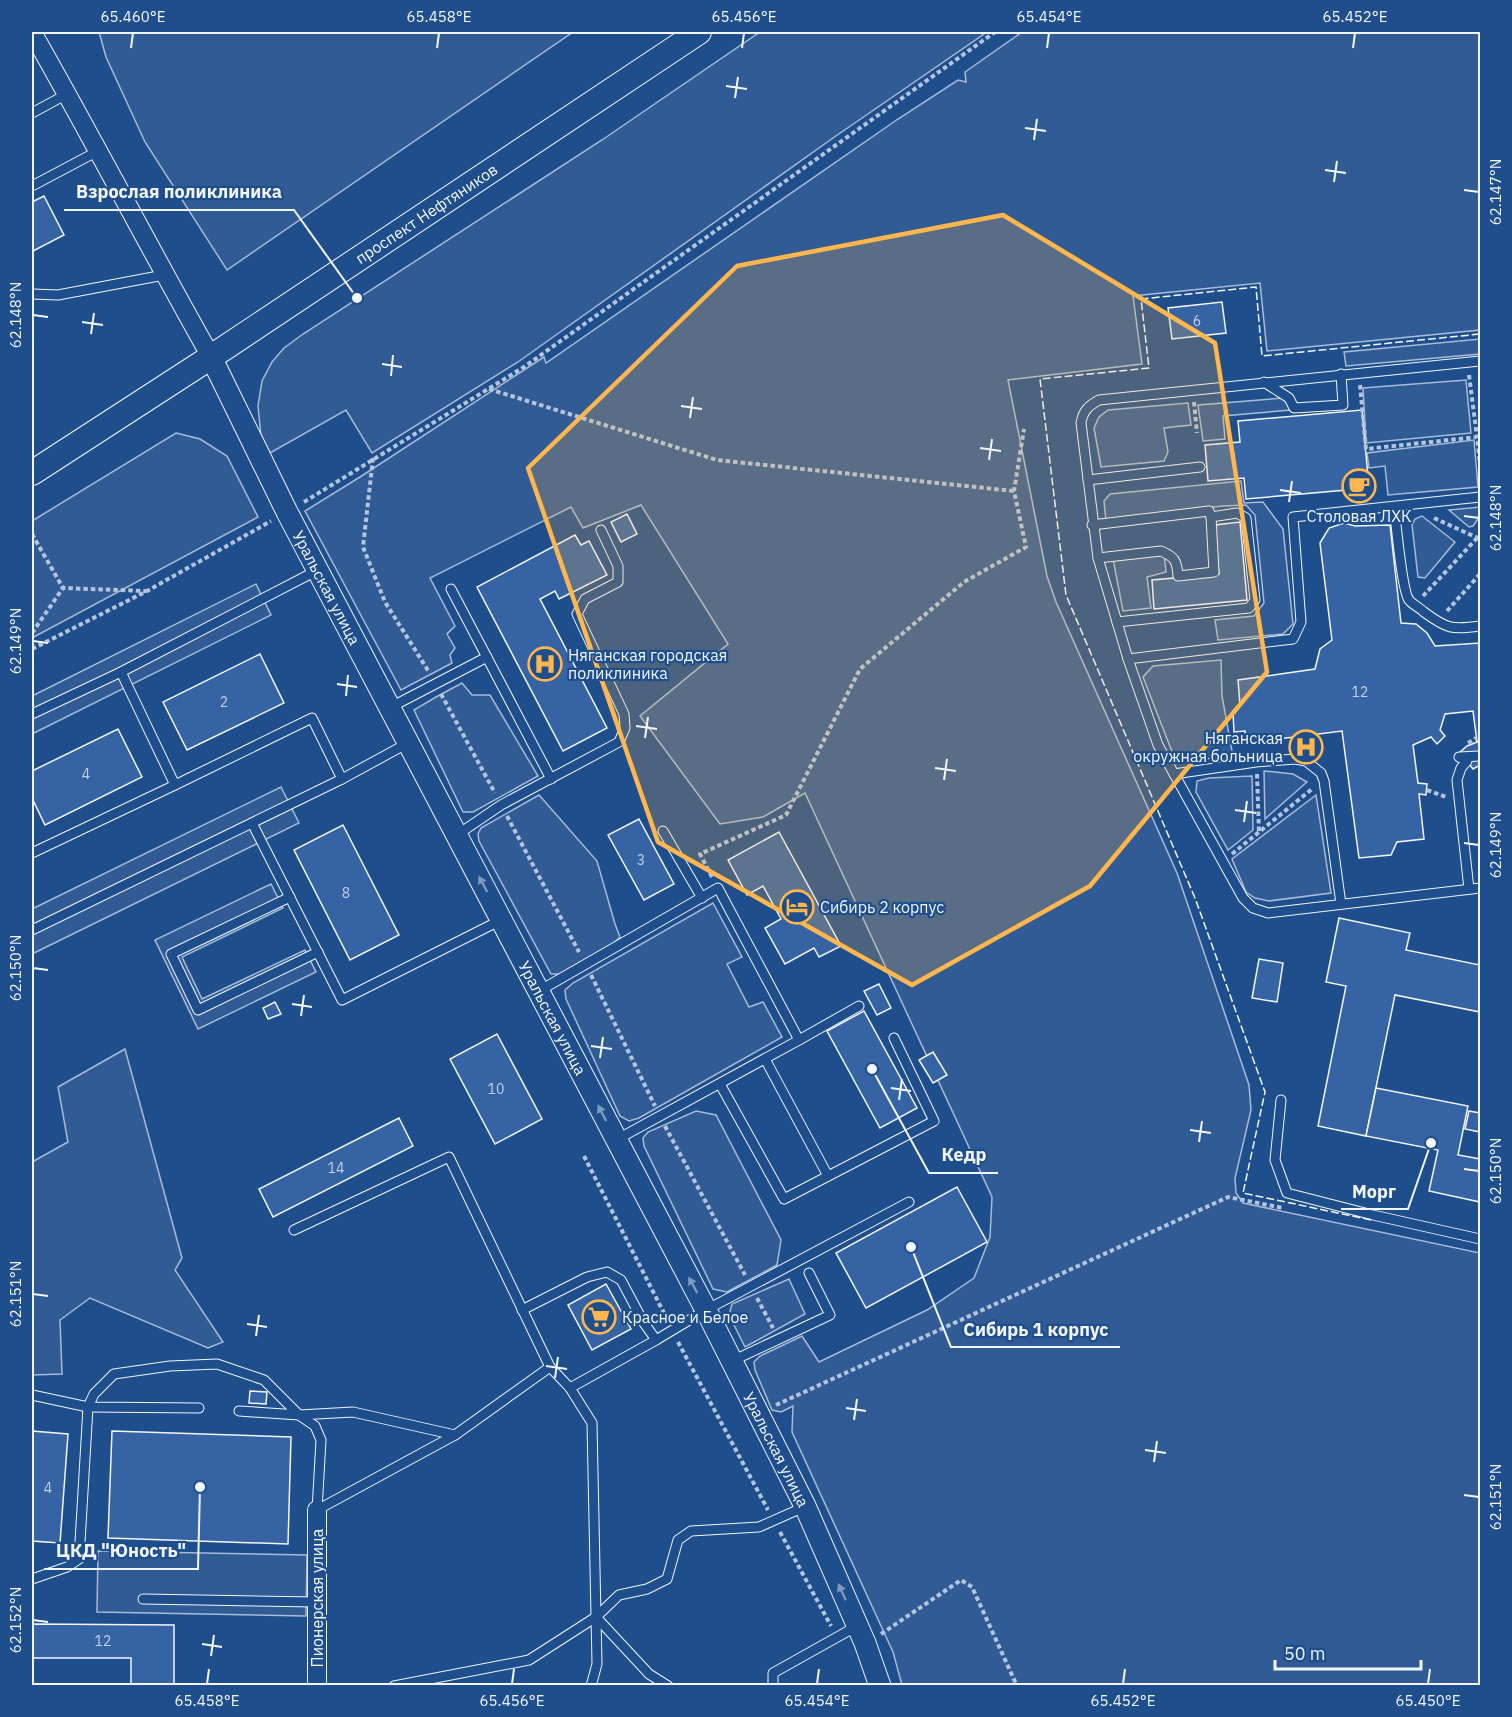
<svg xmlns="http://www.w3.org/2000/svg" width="1512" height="1717" font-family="'IBM Plex Sans',sans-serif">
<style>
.built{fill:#305b95;stroke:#a8bbd7;stroke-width:1.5}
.building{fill:#3563a3;stroke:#f2f6ff;stroke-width:1.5}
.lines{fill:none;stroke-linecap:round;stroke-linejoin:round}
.service-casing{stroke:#f2f6ff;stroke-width:11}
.minor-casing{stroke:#f2f6ff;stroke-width:20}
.tertiary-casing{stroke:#f2f6ff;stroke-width:23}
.secondary-casing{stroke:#f2f6ff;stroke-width:26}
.path{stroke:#b3c4dc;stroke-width:4;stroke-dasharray:4.5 3;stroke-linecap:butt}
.service{stroke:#1f4e8c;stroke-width:9}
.minor{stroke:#1f4e8c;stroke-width:18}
.tertiary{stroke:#1f4e8c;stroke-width:21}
.secondary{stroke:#1f4e8c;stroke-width:24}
.fence{stroke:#f2f6ff;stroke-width:1.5;stroke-dasharray:8 3;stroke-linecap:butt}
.oneway{fill:#7e9ac0}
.marked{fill:#ffb74d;fill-opacity:0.2;stroke:#ffb74d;stroke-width:4.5;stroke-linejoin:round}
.ticks{fill:none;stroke:#f2f6ff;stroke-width:2}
.labels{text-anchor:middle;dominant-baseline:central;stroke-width:4.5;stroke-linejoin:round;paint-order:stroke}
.number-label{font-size:14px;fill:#c3d1e8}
.street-label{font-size:16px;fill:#f2f6ff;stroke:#1f4e8c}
.poi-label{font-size:16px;fill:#f2f6ff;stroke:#1f4e8c;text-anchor:start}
.leader{fill:none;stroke:#f2f6ff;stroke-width:2}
.callout-dot{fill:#f2f6ff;stroke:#1f4e8c;stroke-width:2}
.callout-label{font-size:18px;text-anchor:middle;font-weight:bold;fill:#f2f6ff;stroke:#1f4e8c;stroke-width:4.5;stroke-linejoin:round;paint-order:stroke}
.neatline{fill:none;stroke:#f2f6ff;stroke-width:2}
.ticks-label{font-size:15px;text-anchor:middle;fill:#f2f6ff}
</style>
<rect width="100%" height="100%" fill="#1f4e8c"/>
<g class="built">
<polygon points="99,32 573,32 227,270 145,142 106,57"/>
<polygon points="760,32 987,32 833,138 518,362 372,453 346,410 270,453 261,436 258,406 262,381 272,362 284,348 303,334 602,140"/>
<polygon points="1022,32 1480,32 1480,330 1267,351 1260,283 1133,296 1142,364 1008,380 1047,576 1056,602 1177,873 1249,1085 1251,1110 1235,1178 1236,1193 1243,1203 1480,1253 1480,1685 902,1685 893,1652 792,1432 793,1406 781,1412 772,1410 755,1370 754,1362 760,1356 802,1336 819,1362 927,1310 974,1278 990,1237 992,1197 805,793 763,817 720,824 640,716 728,644 641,505 583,528 571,507 430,578 455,626 447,634 455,648 450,655 452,663 401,690 305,511 360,477 544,357 546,363 898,119 958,80 966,82 965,72"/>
<polygon points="1480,339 1480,354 1346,366 1344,352"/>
<polygon points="1466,380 1471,433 1366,443 1363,388"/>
<polygon points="1283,398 1291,410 1223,416 1225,439 1203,441 1198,405"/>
<polygon points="1188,403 1191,425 1164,428 1168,452 1164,461 1101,467 1094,428 1099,417 1108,410"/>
<polygon points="176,433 200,439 227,456 258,517 32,638 32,521"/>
<polygon points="1474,440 1478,487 1388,495 1385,466 1369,468 1367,453"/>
<polygon points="1241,481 1244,503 1263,502 1283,529 1293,624 1283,634 1218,640 1215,620 1254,616 1264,603 1255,515 1246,505 1222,506 1106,521 1104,501 1110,494"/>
<polygon points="1480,507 1480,516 1473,526 1469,527 1449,510"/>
<polygon points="1422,516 1455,542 1425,578 1418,577 1412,525 1415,519"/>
<polygon points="1164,553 1166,572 1147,577 1151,608 1123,611 1113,559"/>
<polygon points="256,584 271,615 32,734 32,696"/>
<polygon points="1221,660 1222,696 1233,756 1176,762 1143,677 1153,666"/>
<polygon points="462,683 472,695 490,695 538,776 473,812 463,812 414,710 436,697"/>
<polygon points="1264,771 1293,774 1307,782 1265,819"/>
<polygon points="1252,776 1253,830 1228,850 1196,792 1197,781 1209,778"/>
<polygon points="281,787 299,823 32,954 32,909"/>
<polygon points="539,795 597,861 615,924 620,937 613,944 562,974 551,974 479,841 478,834 481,828"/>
<polygon points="1316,795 1331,893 1269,901 1255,898 1246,892 1232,859"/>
<polygon points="271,884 283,908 182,957 202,999 305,950 316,972 198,1029 155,940"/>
<polygon points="713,903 742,957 727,964 749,1007 763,1002 782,1037 639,1118 629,1121 620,1116 566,999 565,990 573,983"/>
<polygon points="125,1049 182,1258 175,1270 223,1342 208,1348 90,1298 60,1320 62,1374 32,1375 32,1162 68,1142 58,1087"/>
<polygon points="696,1111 716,1115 781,1240 777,1265 727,1292 713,1289 644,1146 643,1138 648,1132"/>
<polygon points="789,1279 805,1314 745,1347 729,1315 732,1304"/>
<polygon points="98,1551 307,1555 306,1616 97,1612"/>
</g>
<g class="building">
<polygon points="44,196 64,235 33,251 32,202"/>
<polygon points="1222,302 1226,333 1172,339 1168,308"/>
<polygon points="1362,410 1369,488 1246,499 1244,478 1208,481 1205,445 1240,442 1238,421"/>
<polygon points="627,514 637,534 621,542 611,522"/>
<polygon points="1240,522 1247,600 1154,609 1152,580 1219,574 1215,525"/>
<polygon points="1344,523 1355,526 1390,525 1401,623 1416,624 1427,633 1435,646 1480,643 1480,742 1477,742 1473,711 1445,714 1440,730 1445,736 1437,744 1431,737 1413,745 1418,783 1427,784 1426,795 1419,794 1424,839 1397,842 1391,855 1359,858 1342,731 1246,743 1245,731 1234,732 1233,713 1240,705 1238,680 1315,669 1320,649 1332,640 1320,543 1329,528"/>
<polygon points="575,535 581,545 589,541 607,575 559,599 555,591 540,599 607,728 563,751 477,587"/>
<polygon points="260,654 284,703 187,750 163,702"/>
<polygon points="118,729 142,777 45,825 32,798 32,771"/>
<polygon points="1477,742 1480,742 1480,765 1473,769 1460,752 1467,746"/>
<polygon points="639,819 674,884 644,900 608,835"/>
<polygon points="343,825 399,935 350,960 294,850"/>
<polygon points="779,832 841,946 819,957 814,948 785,964 765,928 781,919 763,886 747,895 728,860"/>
<polygon points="1339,918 1410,933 1406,950 1480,965 1480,1012 1395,995 1366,1136 1318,1126 1346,986 1326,982"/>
<polygon points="1259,959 1283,963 1277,1002 1252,998"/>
<polygon points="879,984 891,1008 877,1015 864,991"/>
<polygon points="275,1002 281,1014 268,1019 263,1008"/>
<polygon points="864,1011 917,1108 880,1128 827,1031"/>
<polygon points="497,1034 542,1119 495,1144 450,1059"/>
<polygon points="933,1052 947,1075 933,1083 919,1060"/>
<polygon points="1376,1088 1468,1106 1458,1155 1480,1159 1480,1202 1429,1191 1438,1150 1366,1136"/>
<polygon points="1469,1111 1480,1113 1480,1132 1465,1129"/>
<polygon points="399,1118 413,1146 273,1217 259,1189"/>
<polygon points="957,1187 987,1242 866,1308 836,1253"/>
<polygon points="606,1284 631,1329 592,1350 568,1305"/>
<polygon points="250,1391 267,1392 266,1404 249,1403"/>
<polygon points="32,1431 68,1434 60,1543 32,1541"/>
<polygon points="112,1431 291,1437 288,1544 108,1538"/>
<polygon points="32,1624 174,1625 174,1686 131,1686 131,1658 32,1658"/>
</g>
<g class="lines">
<defs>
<g id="service">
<polyline points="32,113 67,94"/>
<polyline points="32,186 98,151"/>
<polyline points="32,294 58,295 164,275"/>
<path d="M1480 361 1099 400C1088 406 1083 411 1081 423L1098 558 1128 659 1158 745 1243 898 1253 908 1268 913 1480 888"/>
<polyline points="1264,382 1289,398 1294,408 1343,405 1341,374"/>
<polyline points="1088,480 1200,467"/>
<path d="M1394 507C1396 522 1402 591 1409 600 1412 604 1420 608 1424 612 1447 629 1452 630 1480 626"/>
<path d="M1092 525 1209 511 1211 517 1214 572 1178 576C1177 561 1175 557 1161 551L1098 558"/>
<polyline points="451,589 551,779"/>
<polyline points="1117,622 1249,608 1255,600 1246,518 1237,513 1211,517"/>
<polyline points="1128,659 1293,639 1301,622 1293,517 1480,497"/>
<polyline points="121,672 318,570"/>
<polyline points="391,707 487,657"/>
<polyline points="32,714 121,672 175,785 32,853"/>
<polyline points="1174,774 1256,762 1295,759 1306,761 1321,773 1324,781 1341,904"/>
<polyline points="342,779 408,743"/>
<polyline points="252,823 342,1000 501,920"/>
<polyline points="663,831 702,898"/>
<polyline points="457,835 501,805 619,742 625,728 624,714 577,614 585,599 618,582 618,566 601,530"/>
<polyline points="1469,889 1457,780 1461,768 1467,761 1459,757 1480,756"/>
<polyline points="290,897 171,954 198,1010 318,952"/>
<polyline points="32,930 342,779 312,718 175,785"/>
<polyline points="539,991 718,888 799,1040 616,1140"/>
<polyline points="799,1040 859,1006"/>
<polyline points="765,1059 828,1176"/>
<polyline points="720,1084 784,1199 934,1121 894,1038"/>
<polyline points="1281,1100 1275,1160 1287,1193 1373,1215 1480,1239"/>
<polyline points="294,1230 449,1157 550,1367 570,1388 592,1423 596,1617 649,1674 668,1686"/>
<polyline points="522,1310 587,1277 607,1272 621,1280 644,1323 656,1340"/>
<polyline points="732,1361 830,1315 809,1273"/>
<polyline points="570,1388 656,1340 706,1310 909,1202"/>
<polyline points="32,1395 88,1407 199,1408"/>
<polyline points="239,1411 299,1415 353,1412 455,1435"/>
<polyline points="317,1510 455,1435 550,1367"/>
<polyline points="32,1579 67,1567 79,1559 88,1407 94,1394 114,1374 170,1366 217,1364 264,1380 299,1415 315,1426 321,1440 317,1510"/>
<polyline points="143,1599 317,1602"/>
<polyline points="394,1686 529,1660 596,1617"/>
<polyline points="591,1686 597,1664 596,1617 619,1595 647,1589 667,1579 678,1540 691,1531 759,1527 804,1507"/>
<polyline points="773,1686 773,1673 857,1626"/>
</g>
<g id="minor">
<path d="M32 32C93 139 150 249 211 357"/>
<polyline points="317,1686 317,1510"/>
</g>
<g id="tertiary">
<path id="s1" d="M211 357 287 512 706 1310 805 1506 865 1643 880 1686"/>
</g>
<g id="secondary">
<path id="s2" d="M32 473 211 357 699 32"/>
</g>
</defs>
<use href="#service" class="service-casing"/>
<use href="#minor" class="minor-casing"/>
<use href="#tertiary" class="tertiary-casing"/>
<use href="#secondary" class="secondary-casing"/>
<g class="path">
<polyline points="1469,375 1477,437"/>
<polyline points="1360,385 1366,449 1477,437 1480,465"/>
<polyline points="489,389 717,460 1014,491"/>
<polyline points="1194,402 1197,433"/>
<polyline points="373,458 363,547 385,602 429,672"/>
<polyline points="304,502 524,367 995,32"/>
<polyline points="1434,518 1480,539"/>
<polyline points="32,534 63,588"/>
<polyline points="1423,596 1480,535"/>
<polyline points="1447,611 1480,574"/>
<polyline points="32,633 63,588 146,591"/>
<polyline points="32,649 147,591 271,521"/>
<polyline points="441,694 495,793"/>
<polyline points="1468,743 1476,738"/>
<polyline points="1257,774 1259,833"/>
<polyline points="1427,790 1446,797"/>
<polyline points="507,816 579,952"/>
<polyline points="1232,854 1312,789"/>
<polyline points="712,877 700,854 786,815 860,669 964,582 1026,547 1014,491 1024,429"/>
<polyline points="591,975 655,1106"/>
<polyline points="665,1126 745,1275"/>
<polyline points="584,1156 667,1319"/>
<polyline points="757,1298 773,1328"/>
<polyline points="678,1342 768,1510"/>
<polyline points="776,1405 1228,1197 1283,1208"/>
<polyline points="780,1532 831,1626"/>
<polyline points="881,1634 961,1580 972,1587 1017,1686"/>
</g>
<use href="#service" class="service"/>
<use href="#minor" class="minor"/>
<use href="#tertiary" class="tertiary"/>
<use href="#secondary" class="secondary"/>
<polyline class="fence" points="1371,1220 1243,1193 1265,1092 1195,898 1066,595 1040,379 1149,368 1141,299 1256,287 1262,356 1480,334"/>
</g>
<defs><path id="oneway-solid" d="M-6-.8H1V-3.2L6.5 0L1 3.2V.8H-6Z" transform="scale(1.5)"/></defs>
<g class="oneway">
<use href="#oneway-solid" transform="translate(483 884) rotate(-118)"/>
<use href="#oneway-solid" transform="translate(602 1113) rotate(-117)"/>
<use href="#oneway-solid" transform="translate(693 1285) rotate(-118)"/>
<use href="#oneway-solid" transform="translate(842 1592) rotate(-114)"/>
</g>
<path class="marked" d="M1003 215 1215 343 1267 672 1090 886 912 985 658 842 528 468 737 266Z"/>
<path class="ticks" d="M131 48 133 33M437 48 439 33M742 48 744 33M1047 48 1049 33M1353 48 1355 33M726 86 747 89M735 98 738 77M1025 128 1046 131M1034 140 1037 119M1325 170 1346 173M1334 182 1337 161M1464 190 1479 192M33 315 48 317M82 322 103 325M91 334 94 313M382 364 402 367M391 376 393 355M681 406 702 409M690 418 693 397M980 448 1001 451M989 460 992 439M1280 490 1301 493M1289 502 1292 481M1464 516 1479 518M33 641 48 643M337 684 357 687M346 696 348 675M636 726 657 729M645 738 648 717M935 768 956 771M944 780 947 759M1235 810 1256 813M1244 822 1247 801M1464 843 1479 845M33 968 48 970M292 1004 312 1007M301 1016 304 995M591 1046 612 1049M600 1058 603 1037M891 1088 911 1091M899 1100 902 1079M1190 1130 1211 1133M1199 1142 1202 1121M1464 1169 1479 1171M33 1294 48 1296M247 1324 267 1327M256 1336 259 1315M546 1366 567 1369M555 1378 558 1357M846 1408 866 1411M854 1420 857 1399M1145 1450 1166 1453M1154 1462 1157 1441M1464 1495 1479 1497M33 1620 48 1622M202 1644 222 1647M211 1656 214 1635M207 1684 209 1669M512 1684 514 1669M817 1684 819 1669M1123 1684 1125 1669M1428 1684 1430 1669"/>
<defs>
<symbol id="cafe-ring" viewBox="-11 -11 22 22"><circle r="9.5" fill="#1f4e8c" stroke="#ffb74d" stroke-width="1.5"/><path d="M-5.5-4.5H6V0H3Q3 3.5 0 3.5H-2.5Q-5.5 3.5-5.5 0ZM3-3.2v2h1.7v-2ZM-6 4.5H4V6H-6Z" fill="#ffb74d"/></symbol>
<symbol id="hospital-ring" viewBox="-11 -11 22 22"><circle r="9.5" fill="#1f4e8c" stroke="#ffb74d" stroke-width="1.5"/><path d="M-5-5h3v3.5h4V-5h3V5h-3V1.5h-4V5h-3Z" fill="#ffb74d"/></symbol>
<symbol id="hotel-ring" viewBox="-11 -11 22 22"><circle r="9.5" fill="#1f4e8c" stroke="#ffb74d" stroke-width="1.5"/><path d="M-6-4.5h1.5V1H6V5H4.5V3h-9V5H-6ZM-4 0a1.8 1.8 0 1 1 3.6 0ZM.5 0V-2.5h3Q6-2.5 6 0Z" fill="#ffb74d"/></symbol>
<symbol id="supermarket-ring" viewBox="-11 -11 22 22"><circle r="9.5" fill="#1f4e8c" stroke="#ffb74d" stroke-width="1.5"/><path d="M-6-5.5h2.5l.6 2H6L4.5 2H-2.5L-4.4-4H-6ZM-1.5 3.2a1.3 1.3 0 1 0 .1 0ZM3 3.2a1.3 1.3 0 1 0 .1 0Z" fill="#ffb74d"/></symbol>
</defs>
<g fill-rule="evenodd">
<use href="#cafe-ring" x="1340" y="467" width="38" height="38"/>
<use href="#hospital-ring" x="526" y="645" width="38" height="38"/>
<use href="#hospital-ring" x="1287" y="728" width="38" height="38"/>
<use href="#hotel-ring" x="778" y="888" width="38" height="38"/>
<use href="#supermarket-ring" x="580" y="1298" width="38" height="38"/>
</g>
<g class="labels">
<g class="number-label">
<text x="1197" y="321">6</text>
<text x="1360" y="692">12</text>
<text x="224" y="702">2</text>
<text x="86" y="774">4</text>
<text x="641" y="860">3</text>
<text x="346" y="893">8</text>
<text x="496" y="1089">10</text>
<text x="336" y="1168">14</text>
<text x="48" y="1488">4</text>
<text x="103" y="1641">12</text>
</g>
<g class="street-label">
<text stroke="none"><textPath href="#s2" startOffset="472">проспект Нефтяников</textPath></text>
<text stroke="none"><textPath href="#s1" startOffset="258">Уральская улица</textPath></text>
<text stroke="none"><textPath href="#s1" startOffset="744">Уральская улица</textPath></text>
<text stroke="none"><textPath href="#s1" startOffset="1230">Уральская улица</textPath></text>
<text transform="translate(317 1598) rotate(-90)">Пионерская улица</text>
</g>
<g class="poi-label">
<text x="1359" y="516" text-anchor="middle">Столовая ЛХК</text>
<text x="568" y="655">Няганская городская<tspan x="568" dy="18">поликлиника</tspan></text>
<text x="1283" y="738" text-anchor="end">Няганская<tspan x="1283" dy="18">окружная больница</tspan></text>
<text x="820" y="907">Сибирь 2 корпус</text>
<text x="622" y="1317">Красное и Белое</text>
</g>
</g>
<path class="leader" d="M357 298L294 210H64M872 1069L929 1173H998M1431 1143L1408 1209H1341M911 1247L951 1347H1120M200 1487L198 1569H44"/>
<g class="callout-dot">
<circle cx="357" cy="298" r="6"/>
<circle cx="872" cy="1069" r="6"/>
<circle cx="1431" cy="1143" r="6"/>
<circle cx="911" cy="1247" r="6"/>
<circle cx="200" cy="1487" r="6"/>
</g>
<g class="callout-label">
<text x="179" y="198">Взрослая поликлиника</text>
<text x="964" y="1161">Кедр</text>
<text x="1374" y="1198">Морг</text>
<text x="1036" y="1336">Сибирь 1 корпус</text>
<text x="121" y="1557">ЦКД "Юность"</text>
</g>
<rect width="1512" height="1717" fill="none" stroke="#1f4e8c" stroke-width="66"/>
<path d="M1275 1660v9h146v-9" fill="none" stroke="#f2f6ff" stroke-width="3"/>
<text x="1284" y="1660" font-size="18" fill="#f2f6ff" stroke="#1f4e8c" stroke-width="4.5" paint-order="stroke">50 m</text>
<rect x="33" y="33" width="1446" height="1651" class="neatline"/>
<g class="ticks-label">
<text x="133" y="22">65.460°E</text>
<text x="439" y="22">65.458°E</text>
<text x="744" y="22">65.456°E</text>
<text x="1049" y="22">65.454°E</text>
<text x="1355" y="22">65.452°E</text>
<text transform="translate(1496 192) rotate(-90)" y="5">62.147°N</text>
<text transform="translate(16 315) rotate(-90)" y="5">62.148°N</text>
<text transform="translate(1496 518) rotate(-90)" y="5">62.148°N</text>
<text transform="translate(16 641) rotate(-90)" y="5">62.149°N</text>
<text transform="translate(1496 845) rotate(-90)" y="5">62.149°N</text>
<text transform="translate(16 968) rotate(-90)" y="5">62.150°N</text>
<text transform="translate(1496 1171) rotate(-90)" y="5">62.150°N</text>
<text transform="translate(16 1294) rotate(-90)" y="5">62.151°N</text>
<text transform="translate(1496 1497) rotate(-90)" y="5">62.151°N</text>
<text transform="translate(16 1620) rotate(-90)" y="5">62.152°N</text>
<text x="207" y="1706">65.458°E</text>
<text x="512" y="1706">65.456°E</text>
<text x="817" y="1706">65.454°E</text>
<text x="1123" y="1706">65.452°E</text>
<text x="1428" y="1706">65.450°E</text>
</g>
</svg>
